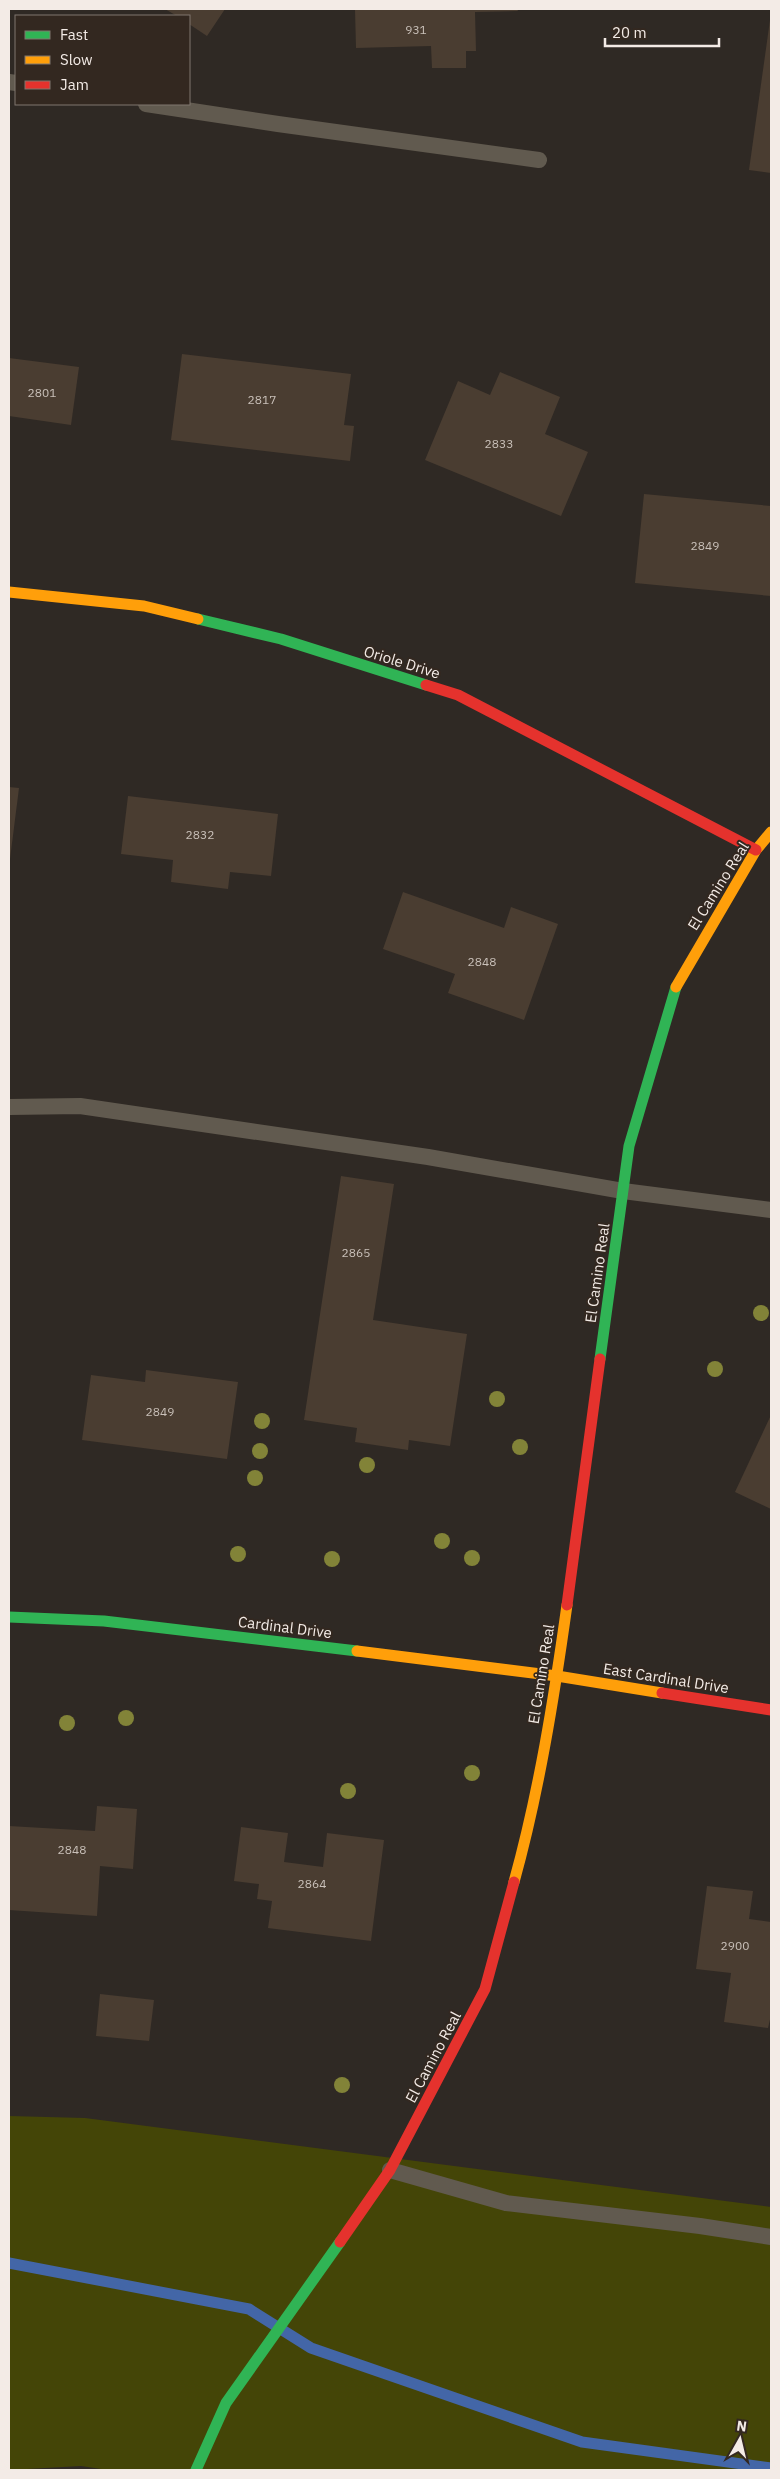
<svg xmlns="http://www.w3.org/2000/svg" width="780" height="2479" font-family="'IBM Plex Sans',sans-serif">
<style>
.green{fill:#444507}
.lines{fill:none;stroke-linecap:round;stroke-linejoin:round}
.stream{stroke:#4366a7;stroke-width:11}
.building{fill:#4a3d31}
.lane{stroke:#615a4f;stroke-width:16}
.fast{stroke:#30b455;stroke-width:11}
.slow{stroke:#ff9f0a;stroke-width:11}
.jam{stroke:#e5322d;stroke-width:11}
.tree{fill:#828338}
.labels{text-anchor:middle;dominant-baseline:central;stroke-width:4;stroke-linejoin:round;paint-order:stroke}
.number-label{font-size:12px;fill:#c9c0b9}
.street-label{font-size:15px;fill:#f3ebe6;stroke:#332820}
</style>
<rect width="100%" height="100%" fill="#2f2924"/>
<polygon class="green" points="9,2116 85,2118 771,2207 771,2470 108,2470 81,2466 9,2470"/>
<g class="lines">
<polyline class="stream" points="9,2263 249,2309 311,2348 582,2442 771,2468"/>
</g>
<g class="building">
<polygon points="165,9 225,9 207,36 189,24 189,16 177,16"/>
<polygon points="355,9 517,9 518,11 475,12 476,51 466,51 466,68 432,68 431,46 356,48"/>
<polygon points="770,20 771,20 771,173 749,170"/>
<polygon points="182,354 351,374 344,425 354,426 350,461 171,440"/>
<polygon points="9,358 79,367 71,425 9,416"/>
<polygon points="500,372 560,397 545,434 588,452 561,516 425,460 458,381 490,395"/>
<polygon points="644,494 771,506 771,596 635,583"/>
<polygon points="9,787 19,788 10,859 9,859"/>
<polygon points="128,796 278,814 271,876 230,872 228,889 171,882 173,860 121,854"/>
<polygon points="403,892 504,928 511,907 558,924 524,1020 448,993 455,974 383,949"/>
<polygon points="341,1176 394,1184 373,1320 467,1334 450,1446 409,1440 408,1450 355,1442 357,1428 304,1420"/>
<polygon points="146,1370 238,1382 227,1459 82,1440 91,1375 145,1382"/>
<polygon points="771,1415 771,1509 735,1492"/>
<polygon points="97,1806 137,1809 133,1869 100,1866 97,1916 9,1910 9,1826 95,1831"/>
<polygon points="241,1827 288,1833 284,1862 323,1867 327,1833 384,1840 371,1941 268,1928 272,1901 257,1899 259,1884 234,1881"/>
<polygon points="707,1886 753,1891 749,1919 771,1922 771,2015 768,2028 724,2022 731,1973 696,1969"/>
<polygon points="100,1994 154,2000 149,2041 96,2036"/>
</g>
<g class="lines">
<g class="lane">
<polyline points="9,82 16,83"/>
<polyline points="146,104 278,124 539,160"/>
<polyline points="9,1107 80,1106 428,1157 623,1191 771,1210"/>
<polyline points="390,2170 506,2203 700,2226 771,2237"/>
</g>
<g class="fast">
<polyline points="198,619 281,639 426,685"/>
<polyline points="600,1359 629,1146 676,987"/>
<polyline points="9,1617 104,1621 357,1651"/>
<polyline points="196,2470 226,2403 340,2242"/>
</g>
<g class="slow">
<polyline points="9,592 144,606 198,619"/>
<polyline points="676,987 756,850 771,832"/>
<polyline points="357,1651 557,1676 662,1693"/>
<path d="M514 1882C539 1792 554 1698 567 1605"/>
</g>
<g class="jam">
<polyline points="426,685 458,695 756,850"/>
<polyline points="567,1605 600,1359"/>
<polyline points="662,1693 771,1710"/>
<polyline points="340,2242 390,2170 485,1989 514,1882"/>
</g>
</g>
<g class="tree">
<circle cx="761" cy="1313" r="8"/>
<circle cx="715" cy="1369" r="8"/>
<circle cx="497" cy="1399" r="8"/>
<circle cx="262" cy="1421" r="8"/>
<circle cx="520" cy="1447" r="8"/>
<circle cx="260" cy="1451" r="8"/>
<circle cx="367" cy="1465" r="8"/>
<circle cx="255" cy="1478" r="8"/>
<circle cx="442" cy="1541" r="8"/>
<circle cx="238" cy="1554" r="8"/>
<circle cx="472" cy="1558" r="8"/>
<circle cx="332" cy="1559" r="8"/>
<circle cx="126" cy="1718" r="8"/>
<circle cx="67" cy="1723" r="8"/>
<circle cx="472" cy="1773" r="8"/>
<circle cx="348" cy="1791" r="8"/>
<circle cx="342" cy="2085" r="8"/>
</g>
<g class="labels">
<g class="number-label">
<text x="416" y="29">931</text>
<text x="42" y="392">2801</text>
<text x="262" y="399">2817</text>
<text x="499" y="443">2833</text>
<text x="705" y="545">2849</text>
<text x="200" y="834">2832</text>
<text x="482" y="961">2848</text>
<text x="356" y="1252">2865</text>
<text x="160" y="1411">2849</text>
<text x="72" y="1849">2848</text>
<text x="312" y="1883">2864</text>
<text x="735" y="1945">2900</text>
</g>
<g class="street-label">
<text transform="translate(402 662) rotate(17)">Oriole Drive</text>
<text transform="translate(718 886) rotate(-58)">El Camino Real</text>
<text transform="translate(597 1273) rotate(-82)">El Camino Real</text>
<text transform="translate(285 1627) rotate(7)">Cardinal Drive</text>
<text transform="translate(541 1674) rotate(-81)">El Camino Real</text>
<text transform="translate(666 1678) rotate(9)">East Cardinal Drive</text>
<text transform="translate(433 2057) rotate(-62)">El Camino Real</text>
</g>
</g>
<rect width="780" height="2479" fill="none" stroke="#f3ebe6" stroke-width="20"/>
<rect x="15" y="15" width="175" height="90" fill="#332820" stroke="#80766f"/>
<rect x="25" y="31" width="25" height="8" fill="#30b455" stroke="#80766f"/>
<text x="60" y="40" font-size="15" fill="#f3ebe6">Fast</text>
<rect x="25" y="56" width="25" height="8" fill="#ff9f0a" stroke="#80766f"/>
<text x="60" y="65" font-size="15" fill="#f3ebe6">Slow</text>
<rect x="25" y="81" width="25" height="8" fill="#e5322d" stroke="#80766f"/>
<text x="60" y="90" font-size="15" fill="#f3ebe6">Jam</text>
<g transform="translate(740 2439) rotate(8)" stroke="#332820" stroke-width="4" paint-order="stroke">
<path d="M0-4L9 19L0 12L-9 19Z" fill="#f3ebe6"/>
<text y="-8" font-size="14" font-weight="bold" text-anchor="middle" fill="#f3ebe6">N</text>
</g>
<path d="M605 38v8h114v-8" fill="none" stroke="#f3ebe6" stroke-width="2.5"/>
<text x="612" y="38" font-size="15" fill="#f3ebe6" stroke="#332820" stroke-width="4" paint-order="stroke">20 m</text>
</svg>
